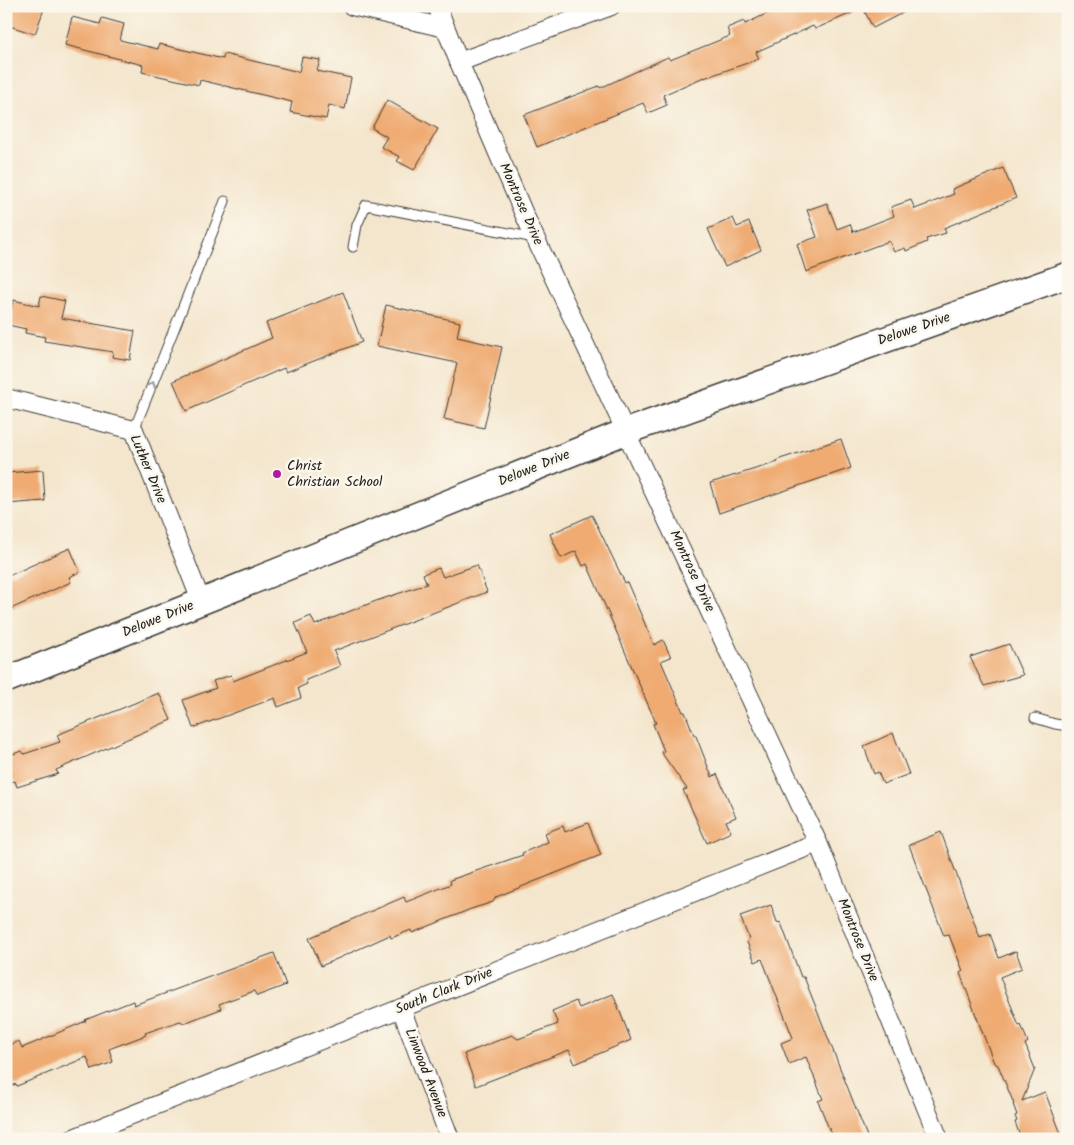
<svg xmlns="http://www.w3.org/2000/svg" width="1074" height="1145" viewBox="0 0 1074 1145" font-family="Kalam,sans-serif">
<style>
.building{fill:#efab72}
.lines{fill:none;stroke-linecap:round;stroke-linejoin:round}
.lane-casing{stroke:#3c3a37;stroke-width:11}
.street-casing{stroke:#3c3a37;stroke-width:20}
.secondary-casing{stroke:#3c3a37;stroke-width:28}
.lane{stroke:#fff;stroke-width:9}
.street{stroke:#fff;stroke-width:18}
.secondary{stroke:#fff;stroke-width:25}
.oneway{stroke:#999}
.poi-dot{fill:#b5179e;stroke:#fbf7ec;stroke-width:2}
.labels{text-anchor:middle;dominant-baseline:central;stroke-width:5;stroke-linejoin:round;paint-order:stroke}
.street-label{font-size:14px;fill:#1c1c1c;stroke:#fbf7ec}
.poi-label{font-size:14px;fill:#1c1c1c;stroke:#fbf7ec;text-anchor:start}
</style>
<rect width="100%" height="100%" fill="#fbf7ec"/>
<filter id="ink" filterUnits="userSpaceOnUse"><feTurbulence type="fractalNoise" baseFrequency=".02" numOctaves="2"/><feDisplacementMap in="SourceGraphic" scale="10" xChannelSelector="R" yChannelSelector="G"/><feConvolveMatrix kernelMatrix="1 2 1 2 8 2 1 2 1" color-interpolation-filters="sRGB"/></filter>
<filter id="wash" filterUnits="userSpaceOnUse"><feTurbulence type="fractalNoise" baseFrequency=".0096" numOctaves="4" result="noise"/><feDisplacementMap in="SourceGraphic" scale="20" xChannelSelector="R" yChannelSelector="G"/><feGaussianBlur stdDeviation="1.12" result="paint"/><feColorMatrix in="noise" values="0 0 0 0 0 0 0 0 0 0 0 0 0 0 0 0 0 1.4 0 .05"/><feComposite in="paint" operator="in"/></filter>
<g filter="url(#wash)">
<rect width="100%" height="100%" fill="#f4e6cd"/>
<g id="blocks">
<g class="building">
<path d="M6,6h39l-10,28 -29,-9z"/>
<path d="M783,6h133l-43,22 -10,-20 -48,21 -2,-3 -57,26 3,7 -55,19v-1l-41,18 4,10 -19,8 -5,-10 -106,44 -13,-32 75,-29 1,2 68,-31 2,3 60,-24 -3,-8 17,-7 1,3z"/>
<path d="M72,17l28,7 2,-6 22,6 -4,16 38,9 1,-5 64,15 1,-5 75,18 3,-15 18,3 -3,11 34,7 -6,31 -16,-4 -3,14 -36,-7 2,-10 -92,-22 -1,5 -57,-13 1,-7 -78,-20z"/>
<path d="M387,100l51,29 -24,41 -17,-9 3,-4 -19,-10 6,-10 -15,-9z"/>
<path d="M1003,168l13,30 -72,30 2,5 -20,6 1,3 -21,9 -1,-3 -11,4 -5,-11 -83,31 -9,-28 20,-7 -10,-27 20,-7 10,26 13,-5 3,8 41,-16 -3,-9 20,-7 4,9 39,-15 -2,-5z"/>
<path d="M733,218l4,9 12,-5 12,28 -36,17 -17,-38z"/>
<path d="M343,292l19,50 -76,30 -2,-4 -98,43 -13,-30 99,-43 -6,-15z"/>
<path d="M41,296l24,5 -4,17 74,13 -5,29 -18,-3 1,-5 -69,-11 1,-4 -20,-4 1,-4 -18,-4 5,-25 26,6z"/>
<path d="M386,305l74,17 -3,15 45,10 -18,81 -40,-9 13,-56 -80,-17z"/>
<path d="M841,439l10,29 -132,45 -9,-30 68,-21 -1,-2z"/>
<path d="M43,470l2,31 -39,3v-31z"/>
<path d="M592,515l33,68 2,-1 27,63 9,-5 8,17 -10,4 22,51h2l9,23 2,1 16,41 5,-3 19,43 -10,4 5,11 -24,11 -24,-53 4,-1 -26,-37 3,-1 -11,-27 3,-1 -69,-159 -4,2 -7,-15 -15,7 -11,-24z"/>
<path d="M70,548l10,24 -11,5 2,5 -65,29v-34z"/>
<path d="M477,565l10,27 -153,59 6,15 -34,14 1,4 -9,4 3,10 -23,9 -3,-9 -82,30 -10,-28 33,-12 -3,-7 18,-6 2,6 74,-29 -12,-29 16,-7 4,9 61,-24 51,-17 -4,-10 16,-6 4,9z"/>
<path d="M1009,644l14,31 -39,11 -14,-29z"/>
<path d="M159,693l12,27 -115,50 2,4 -41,13 -2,-6 -9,2v-27l16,-5 2,3 36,-12 -3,-7z"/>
<path d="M893,733l16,41 -26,10 -5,-12 -4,2 -10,-28z"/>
<path d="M588,823l13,32 -105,42 -3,5 -22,7 -59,24 -1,-3 -20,8 -1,-3 -69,31 -12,-28 95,-41 2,5 45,-18 -1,-4 73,-25 -1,-2 26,-11 -3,-9 18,-7 2,6z"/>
<path d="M941,832l39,106 10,-4 9,24 17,-7 6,17 -22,9 19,49 2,-1 7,17 -3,2 10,25 -13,32 23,-9 18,47h-42l-6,-17 2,-1 -2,-5 2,-1 -4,-11h1l-16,-39 -4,-2 -34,-90 3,-2 -14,-36 -5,1 -35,-91z"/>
<path d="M771,905l6,17 4,1 20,54h3l64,162h-35l-15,-38 5,-2 -17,-42 -17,7 -8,-21 12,-5 -31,-79 -7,3 -8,-20 2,-3 -9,-23z"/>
<path d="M274,953l12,32 -29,11 -3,-5 -35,13 2,5 -37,14 -4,-2 -35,12 1,2 -37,14 4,13 -21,8 -5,-13 -70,29 -1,-2 -10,4v-42l13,-5 3,7 64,-27 -1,-1 48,-19 1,4z"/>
<path d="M613,994l18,46 -56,24 -6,-14 -93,36 -12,-32 48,-19 6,4 40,-15 -6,-13 24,-10 3,7z"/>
</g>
</g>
</g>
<g filter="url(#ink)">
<use href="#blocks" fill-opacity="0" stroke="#3c3a37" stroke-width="1"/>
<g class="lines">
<g class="lane-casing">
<g id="lane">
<path d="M353,247l4,-22 9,-20 169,33"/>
<path d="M134,430l91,-229"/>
<path d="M1035,718l20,6 13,2"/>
</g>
</g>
<g class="street-casing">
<g id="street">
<path d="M352,6l93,22"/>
<path d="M437,6l22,56 65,152 294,629 121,296"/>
<path d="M459,62l152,-56"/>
<path d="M6,398l128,32 67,171"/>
<path d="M401,1008l49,131"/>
<path d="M71,1139l747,-296"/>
</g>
</g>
<g class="secondary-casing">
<path id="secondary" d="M6,680l621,-249 441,-156"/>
</g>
<use href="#lane" class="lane"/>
<use href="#street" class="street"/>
<use href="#secondary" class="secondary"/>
</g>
<defs><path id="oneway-chevron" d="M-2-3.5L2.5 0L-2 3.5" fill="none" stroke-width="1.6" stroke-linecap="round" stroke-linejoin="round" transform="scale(1.25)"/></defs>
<use class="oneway" href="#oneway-chevron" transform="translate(152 385) rotate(-68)"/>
</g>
<circle class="poi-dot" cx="277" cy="474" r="5"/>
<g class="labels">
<g class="street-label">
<text transform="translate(521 204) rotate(66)">Montrose Drive</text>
<text transform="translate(914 329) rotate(-19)">Delowe Drive</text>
<text transform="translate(534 468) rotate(-22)">Delowe Drive</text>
<text transform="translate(148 469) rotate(67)">Luther Drive</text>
<text transform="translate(692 571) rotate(65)">Montrose Drive</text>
<text transform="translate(158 619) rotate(-22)">Delowe Drive</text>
<text transform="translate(858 940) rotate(68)">Montrose Drive</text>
<text transform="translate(444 991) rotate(-22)">South Clark Drive</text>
<text transform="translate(426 1073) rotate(69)">Linwood Avenue</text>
</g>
<g class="poi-label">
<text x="287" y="466">Christ<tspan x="287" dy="16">Christian School</tspan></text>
</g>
</g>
<rect width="1074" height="1145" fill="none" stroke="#fbf7ec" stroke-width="25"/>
</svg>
